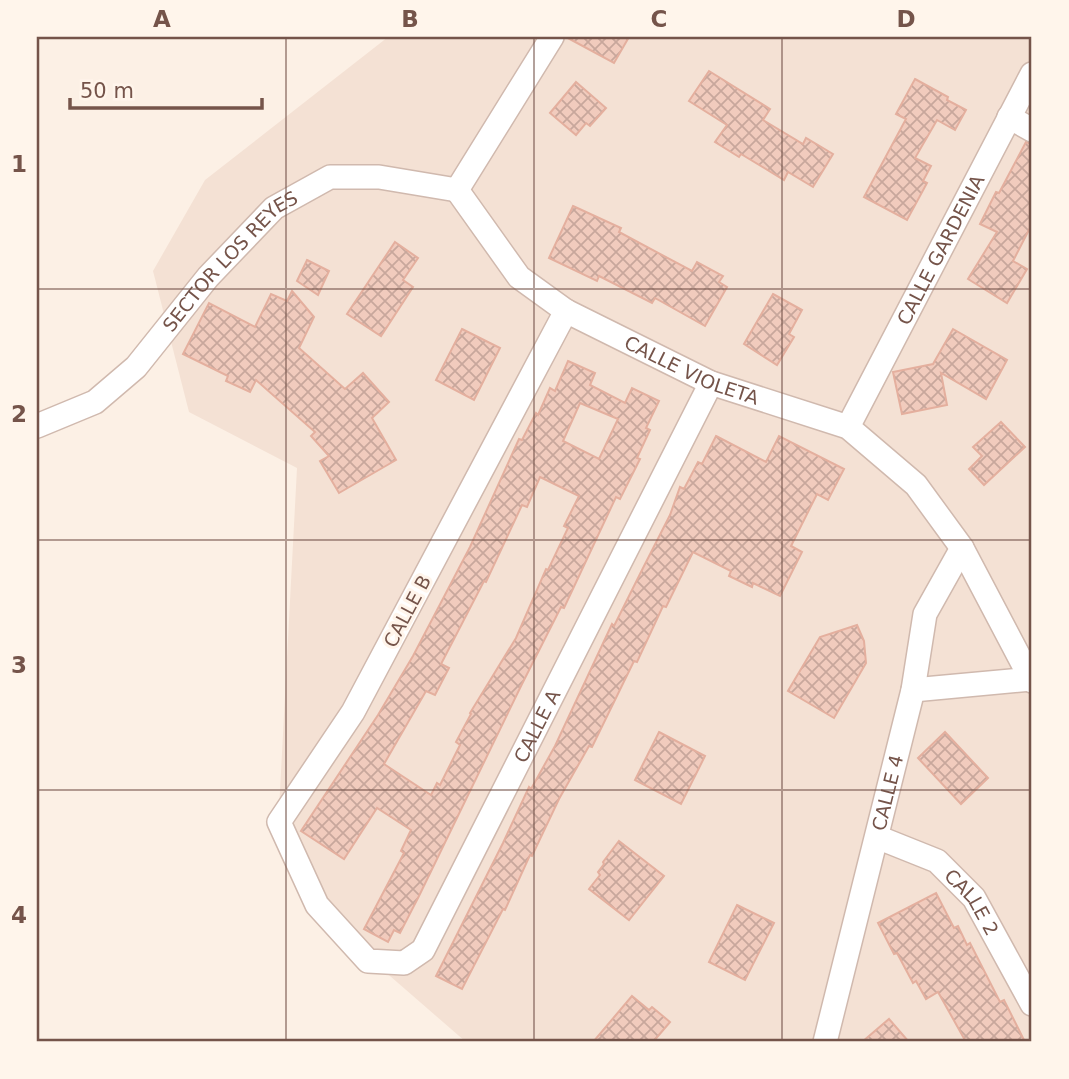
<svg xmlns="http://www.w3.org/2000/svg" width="1069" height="1079" viewBox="0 0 1069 1079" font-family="'DejaVu Sans',sans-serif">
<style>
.residential{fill:#f4e1d4}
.building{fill:url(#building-cross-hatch);stroke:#e4af9e;stroke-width:2;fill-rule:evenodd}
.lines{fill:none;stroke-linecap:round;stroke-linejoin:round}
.street-casing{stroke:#d0b9ae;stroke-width:26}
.street{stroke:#fff;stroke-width:23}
.grid{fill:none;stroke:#75544a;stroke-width:2;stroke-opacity:0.55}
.labels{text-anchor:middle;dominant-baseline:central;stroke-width:6;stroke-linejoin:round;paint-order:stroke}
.street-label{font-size:19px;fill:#75544a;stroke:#fff5eb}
.neatline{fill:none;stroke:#75544a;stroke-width:2.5}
.grid-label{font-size:23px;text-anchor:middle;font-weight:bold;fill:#75544a}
</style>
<defs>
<pattern id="building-cross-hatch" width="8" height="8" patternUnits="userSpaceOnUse" patternTransform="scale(1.75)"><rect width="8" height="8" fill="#f1cbbd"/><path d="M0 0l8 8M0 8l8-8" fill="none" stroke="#c8a79c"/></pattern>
</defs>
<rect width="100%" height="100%" fill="#fcf0e5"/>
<path class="residential" d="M388,37h644v1005h-566l-114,-99 -74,-114 19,-361 -108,-56 -36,-141 52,-91z"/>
<g class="building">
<path d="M566,37h63l-15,26z"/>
<path d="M709,71l61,38 -7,11 40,24 3,-6 27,16 -20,33 -25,-15 -4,8 -43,-26 -2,3 -24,-15 12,-17 -38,-24z"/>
<path d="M915,79l33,18 -1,3 19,10 -11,20 -18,-10 -22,38 16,8 -8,15 4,2 -20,37 -43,-23 42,-78 -10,-5z"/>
<path d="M576,82l30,26 -16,18 -4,-3 -10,12 -26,-22z"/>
<path d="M1026,142l6,2v80l-19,37 14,8 -20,34 -39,-24 29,-47 -17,-8 16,-32 3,1z"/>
<path d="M573,206l48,22 -2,4 73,39 5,-9 26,14 -4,6 8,5 -22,39 -50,-28 -3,5 -53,-27 -2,5 -48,-23z"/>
<path d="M395,242l23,16 -15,22 10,7 -32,49 -34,-22z"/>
<path d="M307,260l22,11 -11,24 -21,-14z"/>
<path d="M292,291l22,26 -15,31 46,41 18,-16 26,29 -17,16 24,42 -57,33 -19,-32 9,-5 -18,-20 4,-4 -59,-52 -6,12 -24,-11 2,-5 -45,-22 26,-51 46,24 16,-33 16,7z"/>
<path d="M773,294l29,16 -13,24 5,3 -17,28 -33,-21z"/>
<path d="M462,329l38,19 -26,52 -38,-20z"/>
<path d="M953,329l54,31 -21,39 -45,-26 6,32 -45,9 -9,-42 40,-8z"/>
<path d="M568,361l27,12 -5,12 35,18 7,-15 27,13 -13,27 4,2 -13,28 3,1 -20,40 -4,-2 -52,111 -3,-1 -39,77 -103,212 -19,37 -6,-3 -6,12 -24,-13 40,-76 -3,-2 10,-21 -34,-22 -33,51 -43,-28 77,-116 35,-59 57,-109 49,-108 3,1 14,-27 2,2 12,-27 5,3zM580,403l38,16 -19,40 -36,-18zM540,477l39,19 -15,30 4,2 -20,42 -2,-1 -30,69 -46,75 1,1 -15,28 4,3 -20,40 -3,-2 -6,12 -47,-31 42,-73 9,4 14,-27 -8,-4 43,-83 2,1 36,-77 5,2z"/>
<path d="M1001,422l24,25 -41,38 -15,-16 13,-13 -9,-9z"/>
<path d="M716,436l50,26 13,-26 65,33 -16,31 -11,-6 -26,52 11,6 -22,44 -27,-13 -1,4 -23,-11 2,-5 -38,-19 -27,55 -3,-1 -26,56 -3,-1 -42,86 -3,-1 -30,53 -27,57 -2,-1 -25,55 -2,-1 -41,80 -26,-13 67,-133 26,-56 2,2 24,-43 57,-122 2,2 28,-56 28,-55 10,-28 4,2 14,-27 4,2z"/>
<path d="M857,625l7,16 2,22 -32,55 -46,-27 32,-54z"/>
<path d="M659,732l46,24 -24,48 -46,-24z"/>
<path d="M945,732l43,46 -27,26 -43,-46z"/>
<path d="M619,841l45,35 -35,44 -40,-31 11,-14 -2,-3 6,-8 -1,-2z"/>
<path d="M936,893l18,35 4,-2 9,19 3,-2 30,59 4,-2 21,42h-59l-28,-50 -12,7 -10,-18 -3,2 -16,-30 -3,1 -16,-31z"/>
<path d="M737,905l37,18 -29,57 -36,-18z"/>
<path d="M632,996l17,14 3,-3 18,15 -17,20h-60z"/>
<path d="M889,1019l20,23h-47z"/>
</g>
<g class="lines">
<g class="street-casing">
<g id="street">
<path d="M1009,117l23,13"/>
<path id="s1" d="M457,190l62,87 47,34 145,72 137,44 68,58 46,63 70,133"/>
<path d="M457,190l95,-153"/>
<path id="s2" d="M566,311l-213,401 -74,110 38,83 51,56 36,2 19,-13 288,-567"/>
<path id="s3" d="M37,426l58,-24 41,-35 72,-90 66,-69 56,-31h49l78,13"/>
<path id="s4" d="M848,427l184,-353"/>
<path d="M913,690l118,-11"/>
<path id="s5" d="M877,837l60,24 37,37 58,106"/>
<path id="s6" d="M825,1042l88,-352 12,-76 37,-66"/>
</g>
</g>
<use href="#street" class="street"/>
</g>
<path class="grid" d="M286,37v1005M534,37v1005M782,37v1005M37,289h995M37,540h995M37,790h995"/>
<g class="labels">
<g class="street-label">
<text stroke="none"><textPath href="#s4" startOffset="200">CALLE GARDENIA</textPath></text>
<text stroke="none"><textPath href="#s3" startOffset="259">SECTOR LOS REYES</textPath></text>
<text stroke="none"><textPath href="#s1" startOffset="304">CALLE VIOLETA</textPath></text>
<text transform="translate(407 611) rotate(-62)">CALLE B</text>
<text stroke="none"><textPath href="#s2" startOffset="1064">CALLE A</textPath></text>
<text stroke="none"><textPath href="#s6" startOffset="257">CALLE 4</textPath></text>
<text stroke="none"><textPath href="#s5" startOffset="119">CALLE 2</textPath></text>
</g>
</g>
<rect width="1069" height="1079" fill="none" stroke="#fff5eb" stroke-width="77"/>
<path d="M70 98v10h192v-10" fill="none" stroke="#75544a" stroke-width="3.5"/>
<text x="80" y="98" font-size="21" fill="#75544a" stroke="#fff5eb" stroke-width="5" paint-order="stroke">50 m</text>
<rect x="38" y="38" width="992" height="1002" class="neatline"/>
<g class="grid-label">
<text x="162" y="27">A</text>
<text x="410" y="27">B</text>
<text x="659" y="27">C</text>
<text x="906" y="27">D</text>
<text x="19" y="172">1</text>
<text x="19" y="422">2</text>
<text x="19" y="673">3</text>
<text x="19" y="923">4</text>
</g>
</svg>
